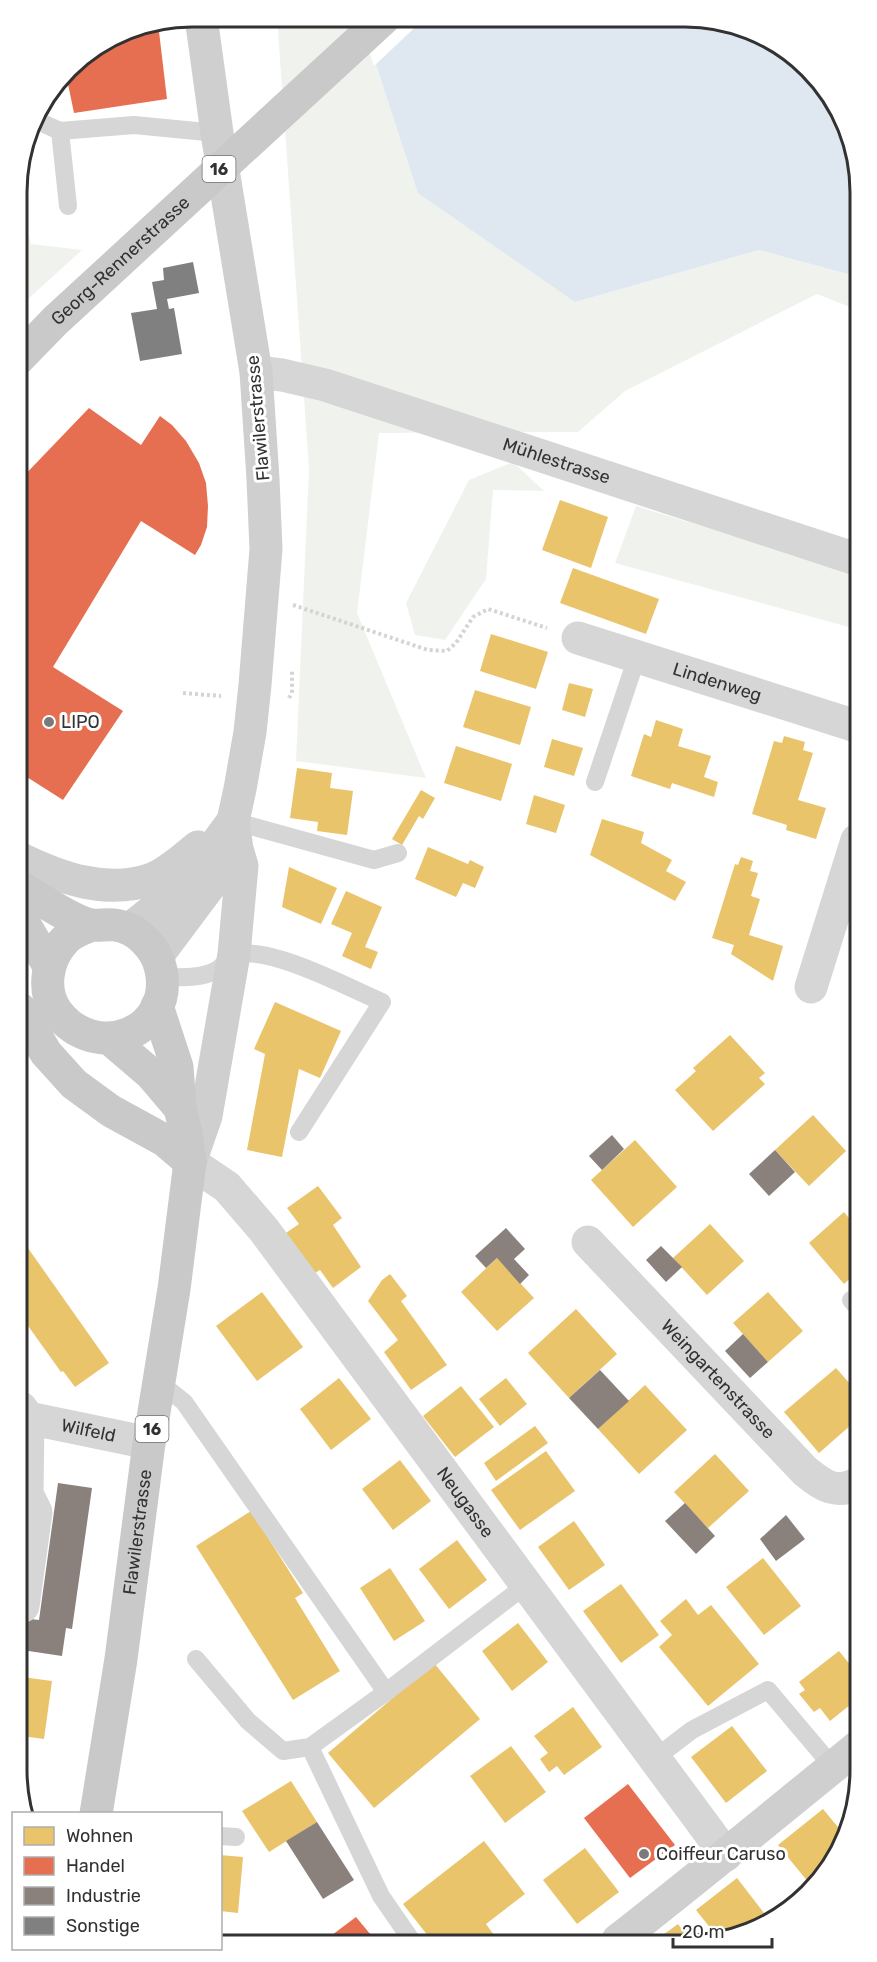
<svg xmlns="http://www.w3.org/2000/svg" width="877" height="1962" viewBox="0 0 877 1962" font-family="Rubik,sans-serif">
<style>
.green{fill:#f0f3ed}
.water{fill:#dfe7f0}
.pier{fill:#fff}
.homes{fill:#e9c46a}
.shops{fill:#e76f51}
.industry{fill:#8a817c}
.building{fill:#808080}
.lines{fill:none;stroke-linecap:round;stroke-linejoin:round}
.path{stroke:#d4d4d4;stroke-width:4;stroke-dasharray:3 3;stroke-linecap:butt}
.lane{stroke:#d6d6d6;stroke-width:18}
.street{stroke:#d6d6d6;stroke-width:33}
.secondary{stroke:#cfcfcf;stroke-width:33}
.primary{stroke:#c9c9c9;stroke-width:33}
.poi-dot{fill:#7a7a7a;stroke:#fff;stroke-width:2}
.labels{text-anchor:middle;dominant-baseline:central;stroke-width:6;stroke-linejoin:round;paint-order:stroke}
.shield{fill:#fff;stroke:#707070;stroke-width:1.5}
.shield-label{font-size:16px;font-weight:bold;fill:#323232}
.street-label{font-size:18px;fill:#323232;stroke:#fff}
.poi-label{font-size:18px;fill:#323232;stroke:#fff;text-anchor:start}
.rim{fill:none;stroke:#323232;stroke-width:3}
</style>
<rect width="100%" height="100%" fill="#fff"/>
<g class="green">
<path d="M277,17l84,1 214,284 184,-52 96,26v33l-38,-15 -192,97 -47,41 -199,1 -22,180 69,165 -130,-17 13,-292z"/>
<path d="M17,194l14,50 51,6 -65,59z"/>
<path d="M513,462l31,29 -51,-1 -7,89 -41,61 -30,-5 -9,-32 63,-123z"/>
<path d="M636,506l220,67v56l-241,-66z"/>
</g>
<path class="water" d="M361,18l358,2 82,40 53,86 1,130 -96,-26 -184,52 -157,-109z"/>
<path class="pier" d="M358,18h67l-51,48z"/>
<g class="homes">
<path d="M560,500l48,17 -17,51 -49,-18z"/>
<path d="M573,568l86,31 -13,35 -86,-31z"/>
<path d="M491,634l57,18 -12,37 -56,-18z"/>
<path d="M569,683l24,6 -8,28 -23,-7z"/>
<path d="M475,690l56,17 -11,38 -57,-18z"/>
<path d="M656,720l27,9 -5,17 33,10 -7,21 14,5 -4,15 -42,-14 -2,6 -39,-13 13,-42 7,3z"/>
<path d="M784,736l21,6 -2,8 10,3 -15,47 28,8 -10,31 -30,-9 1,-5 -35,-11 22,-73 8,2z"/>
<path d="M552,739l31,9 -9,28 -30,-9z"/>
<path d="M456,746l56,18 -11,37 -57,-18z"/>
<path d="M297,768l35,5 -2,15 23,3 -6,44 -30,-4 1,-9 -28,-4z"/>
<path d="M421,790l14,8 -12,21 -4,-3 -17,29 -10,-6z"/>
<path d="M534,795l31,10 -9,28 -30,-9z"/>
<path d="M602,819l42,13 -3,11 31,17 -6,11 20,11 -11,19 -85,-46z"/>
<path d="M428,847l40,17 2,-4 14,7 -9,21 -12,-5 -7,14 -41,-18z"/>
<path d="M741,857l12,4 -3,10 8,2 -7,23 9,3 -11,36 34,11 -10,35 -42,-27 3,-9 -22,-7 23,-74 3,1z"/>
<path d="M289,867l48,21 -16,36 -39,-17z"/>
<path d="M346,891l36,16 -17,40 13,5 -7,17 -29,-13 10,-23 -21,-9z"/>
<path d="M275,1002l66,29 -21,47 -21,-9 -17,88 -35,-7 18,-96 -11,-5z"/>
<path d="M730,1035l35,38 -6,5 6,6 -52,47 -38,-41 21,-19 -3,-3z"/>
<path d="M813,1115l33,36 -37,35 -34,-36z"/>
<path d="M635,1140l42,47 -44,40 -42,-47z"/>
<path d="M318,1186l24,32 -9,7 28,42 -28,21 -13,-18 -5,3 -29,-40 13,-9 -12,-16z"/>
<path d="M844,1212l9,11 5,-5v53l-14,13 -35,-41z"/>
<path d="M710,1224l34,37 -37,34 -34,-37z"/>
<path d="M23,1241l86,122 -34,24 -12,-16 -2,1 -40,-56v-73z"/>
<path d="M497,1258l37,40 -37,33 -36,-39z"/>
<path d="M390,1274l17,22 -6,5 46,64 -36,25 -27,-38 14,-12 -30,-39 14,-21z"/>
<path d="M262,1292l41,55 -46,34 -41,-55z"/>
<path d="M768,1292l35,39 -35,31 -35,-39z"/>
<path d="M576,1309l41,45 -48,44 -41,-45z"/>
<path d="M836,1368l23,26v24l-40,35 -35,-41z"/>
<path d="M339,1378l32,41 -40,31 -31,-41z"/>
<path d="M506,1378l21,26 -27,22 -21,-27z"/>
<path d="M645,1385l42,45 -48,44 -41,-45z"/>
<path d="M461,1386l33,41 -39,30 -32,-41z"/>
<path d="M535,1426l13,17 -52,38 -12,-18z"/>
<path d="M546,1451l29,40 -55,39 -29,-40z"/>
<path d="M715,1454l34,37 -41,37 -34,-36z"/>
<path d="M400,1460l31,41 -38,29 -31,-41z"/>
<path d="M251,1511l52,82 -8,5 45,73 -47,29 -97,-154z"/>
<path d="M574,1521l31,44 -36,25 -31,-43z"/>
<path d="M457,1540l30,40 -38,29 -30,-40z"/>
<path d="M763,1558l38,48 -37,29 -38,-48z"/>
<path d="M390,1568l35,53 -31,20 -34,-53z"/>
<path d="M621,1584l38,51 -38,28 -38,-52z"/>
<path d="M686,1599l12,16 13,-10 48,59 -51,42 -49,-59 13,-12 -12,-14z"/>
<path d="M518,1623l30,39 -36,29 -30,-40z"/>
<path d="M839,1651l21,26v20l-30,24 -10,-13 -6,4 -15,-18 6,-4 -6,-8z"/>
<path d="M434,1663l46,56 -106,89 -46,-55z"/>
<path d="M22,1677l30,4 -8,58 -22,-3z"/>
<path d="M573,1707l29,40 -38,28 -7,-9 -8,6 -9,-13 8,-6 -14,-17z"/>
<path d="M732,1726l35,45 -41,32 -35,-46z"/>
<path d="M511,1746l35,46 -41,31 -35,-47z"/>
<path d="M291,1781l26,41 -48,30 -27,-41z"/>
<path d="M823,1809l24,29 -30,48 -4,2 -35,-43z"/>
<path d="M484,1841l41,53 -39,30 8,11 -7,6h-55l-29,-37z"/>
<path d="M585,1848l34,44 -42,32 -34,-44z"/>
<path d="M220,1855l23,2 -5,56 -18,-2z"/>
<path d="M737,1878l30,39 -36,22h-12l-23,-29z"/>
<path d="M678,1924l12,16h-34z"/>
</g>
<g class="shops">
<path d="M158,23l9,76 -93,14 -6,-29 -11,1 19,-25 49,-30z"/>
<path d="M89,408l52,37 19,-29 12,9 14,16 13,22 7,20 2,23 -1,21 -6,18 -6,10 -54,-34 -88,146 70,44 -60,89 -44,-28 -1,-290z"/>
<path d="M628,1784l47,61 -45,33 -46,-60z"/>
<path d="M356,1917l20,24h-52z"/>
</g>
<g class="industry">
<path d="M612,1135l12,14 -22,21 -13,-14z"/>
<path d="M775,1150l20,22 -26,24 -20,-22z"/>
<path d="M506,1228l19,21 -11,10 15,16 -9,9 -23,-26 -11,10 -11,-12z"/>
<path d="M661,1246l21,21 -16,15 -20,-22z"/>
<path d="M743,1334l25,28 -18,16 -25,-27z"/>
<path d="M600,1370l29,31 -31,28 -29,-31z"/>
<path d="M58,1483l34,5 -20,141 -6,-1 -4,28 -40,-6v-32l17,2z"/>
<path d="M685,1503l30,33 -19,18 -31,-33z"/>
<path d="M786,1515l19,24 -29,22 -16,-22z"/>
<path d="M317,1822l37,58 -31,19 -37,-58z"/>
</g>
<path class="building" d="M193,262l6,31 -32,6 2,10 5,-1 8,46 -42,7 -9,-48 26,-4 -5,-27 12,-2 -1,-12z"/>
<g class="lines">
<g class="path">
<path d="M293,605l135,45 19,1 9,-8 17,-26 15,-8 59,19"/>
<path d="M183,693l38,3"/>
<path d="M289,698l3,-5v-22"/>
</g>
<g class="lane">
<path d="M33,119l27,12 74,-6 83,8"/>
<path d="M60,131l8,75"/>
<path d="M595,782l42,-125"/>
<path d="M233,821l141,39 24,-7"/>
<path d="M163,977c18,0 37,2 54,-7 8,-5 12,-15 22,-16 35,-6 108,33 143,48l-83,130"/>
<path d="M851,1300l7,8"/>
<path d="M160,1383l24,19 202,290"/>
<path d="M196,1659l52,62 35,30 27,-4 76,-55 140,-107"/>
<path d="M310,1747l71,149 31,45"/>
<path d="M654,1759l38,-29 76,-40 65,77"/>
<path d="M220,1836l16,1"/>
</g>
<g class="street">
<path id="s1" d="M256,372l26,3 43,10 531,174"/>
<path id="s2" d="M578,638l278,88"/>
<path d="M811,987l46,-147"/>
<path id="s3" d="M190,1162l37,25 37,43 462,625"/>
<path id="s4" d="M588,1242l217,229c18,15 31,24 54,12"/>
<path id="s5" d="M21,1408l7,10 121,25"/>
<path d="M23,1606l13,-94 -9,-18 1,-76"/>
</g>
<g class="secondary">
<path d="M19,858c41,20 88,37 133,21 16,-6 32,-21 46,-32"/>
<path d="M130,929l40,-32 24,-23 39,-53 7,-32 10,-57 5,-47 11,-136 -3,-70 -7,-107 -39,-239 -16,-116"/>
<path d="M157,956l68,-91"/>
<path d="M190,1162l16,-46 28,-162 8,-88 -5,-17 -4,-28"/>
<path d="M618,1940c82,-64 162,-130 242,-195"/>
</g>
<g class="primary">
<path id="s6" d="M18,359l37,-38 329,-303"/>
<path d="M19,886c18,11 54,36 73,39 7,1 15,-1 23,0 22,3 42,23 46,45 13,63 -66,93 -104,42 -16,-21 -10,-54 8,-72 7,-8 17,-11 27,-15"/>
<path d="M19,915l30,51"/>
<path d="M20,1009l26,44 28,31 37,27 53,29 26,22"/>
<path d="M110,1039l41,35 29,34"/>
<path id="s7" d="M96,1814l25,-155 28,-216 25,-154 16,-127 -4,-29 -6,-25 -3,-41 -20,-61"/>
</g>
</g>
<g class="poi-dot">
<circle cx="49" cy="722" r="6"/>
<circle cx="644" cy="1854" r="6"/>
</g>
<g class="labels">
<g class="shield">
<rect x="202.5" y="156" width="33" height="26" rx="4.5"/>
<rect x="135.5" y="1416" width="33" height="26" rx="4.5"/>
</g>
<g class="shield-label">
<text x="219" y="169">16</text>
<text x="152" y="1429">16</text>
</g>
<g class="street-label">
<text stroke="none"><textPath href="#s6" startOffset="142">Georg-Rennerstrasse</textPath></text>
<text transform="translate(258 418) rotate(-95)">Flawilerstrasse</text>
<text stroke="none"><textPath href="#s1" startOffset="314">Mühlestrasse</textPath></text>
<text stroke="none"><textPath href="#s2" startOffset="146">Lindenweg</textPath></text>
<text stroke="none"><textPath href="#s4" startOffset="189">Weingartenstrasse</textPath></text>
<text stroke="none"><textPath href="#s5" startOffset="74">Wilfeld</textPath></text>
<text stroke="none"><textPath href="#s3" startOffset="440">Neugasse</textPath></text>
<text stroke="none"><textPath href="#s7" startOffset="285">Flawilerstrasse</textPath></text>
</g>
<g class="poi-label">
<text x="61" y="722">LIPO</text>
<text x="656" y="1854">Coiffeur Caruso</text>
</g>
</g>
<path d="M0 0H877V1962H0ZM192 27H685A165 165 0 0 1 850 192V1770A165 165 0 0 1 685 1935H192A165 165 0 0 1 27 1770V192A165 165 0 0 1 192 27Z" fill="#fff" fill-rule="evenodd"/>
<path class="rim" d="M192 27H685A165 165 0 0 1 850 192V1770A165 165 0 0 1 685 1935H192A165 165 0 0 1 27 1770V192A165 165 0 0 1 192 27Z"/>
<rect x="12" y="1812" width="210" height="138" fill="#ffffff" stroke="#adadad" stroke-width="1.5"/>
<rect x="24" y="1827" width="30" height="18" fill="#e9c46a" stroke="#adadad" stroke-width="1.5"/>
<text x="66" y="1842" font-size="18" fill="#323232">Wohnen</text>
<rect x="24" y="1857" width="30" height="18" fill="#e76f51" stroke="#adadad" stroke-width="1.5"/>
<text x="66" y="1872" font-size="18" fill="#323232">Handel</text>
<rect x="24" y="1887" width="30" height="18" fill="#8a817c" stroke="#adadad" stroke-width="1.5"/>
<text x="66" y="1902" font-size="18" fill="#323232">Industrie</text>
<rect x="24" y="1917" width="30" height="18" fill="#808080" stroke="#adadad" stroke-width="1.5"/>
<text x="66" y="1932" font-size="18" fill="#323232">Sonstige</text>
<path d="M673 1938v9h99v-9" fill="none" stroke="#323232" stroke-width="3"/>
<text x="682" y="1938" font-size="18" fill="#323232" stroke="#ffffff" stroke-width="4.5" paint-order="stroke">20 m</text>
</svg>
